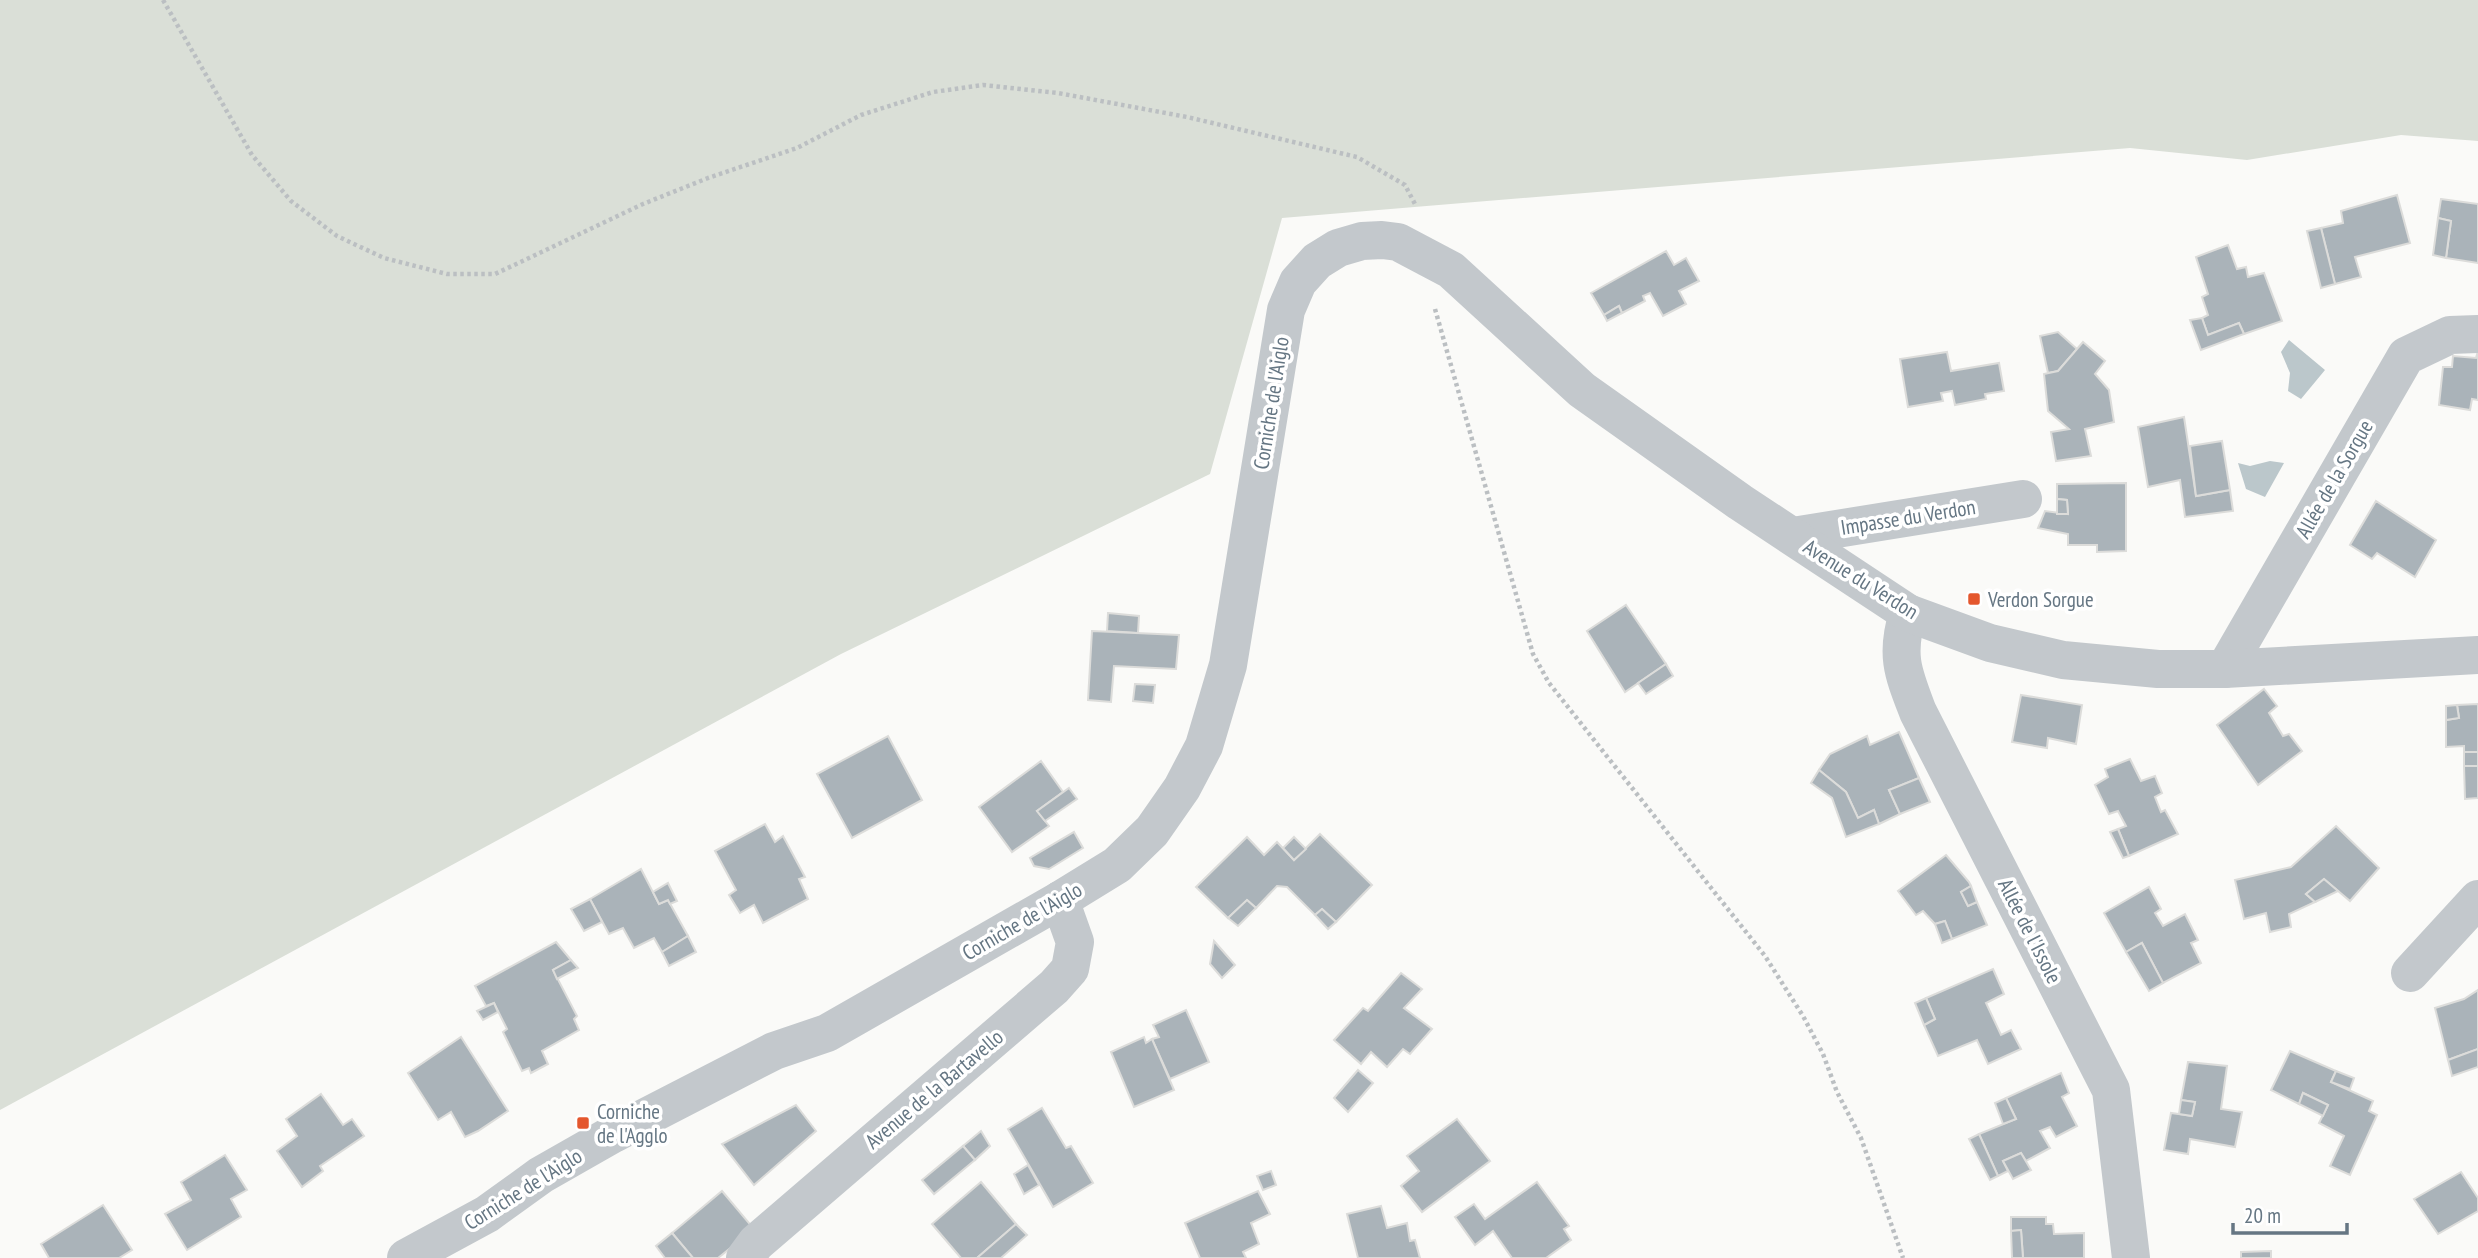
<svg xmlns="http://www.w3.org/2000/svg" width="2478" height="1258" viewBox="0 0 2478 1258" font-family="'PT Sans Narrow',sans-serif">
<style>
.green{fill:#dadfd7}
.water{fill:#bbc7cb}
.building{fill:#aab3b9;stroke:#dcdcda;stroke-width:2}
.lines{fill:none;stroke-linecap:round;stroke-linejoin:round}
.path{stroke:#bbbfc2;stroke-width:4.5;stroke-dasharray:3.5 3.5;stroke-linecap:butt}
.minor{stroke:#c3c8cc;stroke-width:38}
.poi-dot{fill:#e4572e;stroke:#fff;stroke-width:2.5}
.labels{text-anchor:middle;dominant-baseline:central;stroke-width:7;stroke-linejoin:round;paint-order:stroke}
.street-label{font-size:21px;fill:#657683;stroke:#fff}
.poi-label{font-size:21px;fill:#657683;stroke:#fff;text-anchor:start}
</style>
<rect width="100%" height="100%" fill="#fafaf8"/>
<path class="green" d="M0,0h2478v141l-77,-6 -154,25 -117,-12 -848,70 -72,256 -369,180 -841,456z"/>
<g class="water">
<path d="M2289,340l36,30 -24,29 -13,-8 2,-18 -9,-21z"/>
<path d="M2270,461l14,2 -19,34 -19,-8 -8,-26 12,3z"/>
</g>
<g class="building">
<path d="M2397,195l13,48 -55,14 6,20 -26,7 -14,-56 22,-5 -2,-12z"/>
<path d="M2441,199l37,5v59l-32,-5 5,-37 -13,-3z"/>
<path d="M2438,218l13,3 -5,37 -13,-3z"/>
<path d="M2321,228l14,56 -14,4 -14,-57z"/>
<path d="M2228,245l9,24 9,-2 2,10 16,-4 18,48 -38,13 -5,-11 -31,12 -6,-17 6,-3 -6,-18 6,-3 -12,-37z"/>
<path d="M1666,251l8,14 12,-7 13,23 -20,10 7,13 -23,12 -13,-23 -7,3 2,5 -23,12 -3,-7 -15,9 -13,-22z"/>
<path d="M1619,306l3,7 -15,8 -3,-6z"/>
<path d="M2202,318l6,17 31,-12 5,11 -43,16 -11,-30z"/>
<path d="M2058,332l19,17 -19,22 -10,2 -8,-37z"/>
<path d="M2083,342l22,19 -10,13 14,16 5,32 -29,7 6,27 -35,5 -5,-29 18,-3 -21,-18 -4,-37 14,-3z"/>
<path d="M2478,351v49l-6,-1 -2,11 -31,-5 4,-38h9l1,-11 23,2z"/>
<path d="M1947,352l4,19 48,-8 5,28 -19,3 1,5 -31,6 -3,-14 -11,2 2,8 -35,6 -8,-48z"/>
<path d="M2184,417l12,79 34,-6 3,21 -48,6 -5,-37 -32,7 -10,-60z"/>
<path d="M2222,441l8,49 -34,6 -6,-50z"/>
<path d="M2126,483v68l-29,1v-7h-29v-11l-30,-6 7,-17 23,3 -1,-14 -10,-1v-15z"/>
<path d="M2057,499l10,1 1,14h-11z"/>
<path d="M2376,501l60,39 -21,37 -38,-24 -5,6 -22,-14z"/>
<path d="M1626,605l40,59 -41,28 -38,-61z"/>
<path d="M1108,613l31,3 -1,17 -31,-2z"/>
<path d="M1092,631l87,4 -3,34 -62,-3 -3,36 -23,-2z"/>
<path d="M1666,664l7,12 -27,18 -8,-11z"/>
<path d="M1135,684l20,1 -2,18 -20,-2z"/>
<path d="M2264,689l13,17 -8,7 14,23 6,-2 13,17 -44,34 -41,-60z"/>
<path d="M2021,695l61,10 -6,39 -28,-6 -1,10 -35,-6z"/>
<path d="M2478,704v48h-14v-6l-18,1v-27l13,-2 -2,-13z"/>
<path d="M2457,705l2,13 -13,2v-14z"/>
<path d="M1899,732l20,46 -30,12 11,24 -21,10 -5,-14 -16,8 -12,-26 -27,-22 11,-16 37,-18 3,9z"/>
<path d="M888,736l34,64 -70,38 -35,-64z"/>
<rect x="2464" y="752" width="14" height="14"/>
<path d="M2130,759l11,22 14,-5 7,17 -7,4 6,15 4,-2 13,24 -49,22 -11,-27 8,-3 -8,-15 -9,3 -14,-29 13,-8 -3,-8z"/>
<path d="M1041,761l22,31 -26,19 12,15 -37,26 -33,-45z"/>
<path d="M2464,766h14v32l-13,1z"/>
<path d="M1819,770l27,22 12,26 16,-8 5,14 -33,13 -14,-39 -21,-15z"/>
<path d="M1919,778l11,24 -30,12 -11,-24z"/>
<path d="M1069,788l8,11 -32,22 -8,-10z"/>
<path d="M765,824l10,18 8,-6 22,41 -6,2 9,20 -45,24 -9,-18 -14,8 -11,-18 7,-5 -21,-39z"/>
<path d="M2336,826l43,42 -29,33 -26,-22 -18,15 9,8 -26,12 2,13 -21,5 -4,-19 -22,6 -9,-39 56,-13z"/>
<path d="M2118,829l11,27 -6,2 -13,-26z"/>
<path d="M1074,832l9,16 -34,21 -15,-3 -4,-8z"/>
<path d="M1320,834l52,51 -36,37 -14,-13 -7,6 -28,-28 -10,-1 -21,22 -9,-8 -19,18 -32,-31 51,-50 17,18 13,-13 17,18z"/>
<path d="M1294,837l12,12 -12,11 -11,-12z"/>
<path d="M1946,855l23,27 2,4 -10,6 7,14 9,-4 10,23 -35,14 -7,-18 -10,3 -12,-13 -7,4 -18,-24z"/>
<path d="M641,869l18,35 9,-4 20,36 -26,16 -8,-14 -20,10 -11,-20 -14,6 -19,-35z"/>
<path d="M2324,879l14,12 -23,11 -9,-8z"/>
<path d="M668,883l9,18 -7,3 -2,-4 -9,4 -6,-12z"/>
<path d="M1971,886l6,16 -9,4 -7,-14z"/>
<path d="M2149,887l12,22 -6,4 8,13 22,-12 13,26 -7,3 10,20 -38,20 -21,-40 -16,9 -22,-39z"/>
<path d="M590,899l12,23 -18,9 -13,-22z"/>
<path d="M1247,900l9,8 -18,18 -10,-8z"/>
<path d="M1322,909l14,13 -8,7 -13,-14z"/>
<path d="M1945,921l7,18 -10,4 -7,-19z"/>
<path d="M688,936l8,16 -27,14 -7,-14z"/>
<path d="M1214,941l21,24 -13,13 -12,-14z"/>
<path d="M556,942l15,18 -18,10 24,46 -3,3 5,11 -37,21 6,13 -17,9 -2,-5 -7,3 -19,-39 4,-3 -13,-26 -8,3 -11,-20z"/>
<path d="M2142,943l21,40 -14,8 -23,-39z"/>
<path d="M571,960l7,8 -21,11 -4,-9z"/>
<path d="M1993,969l11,25 -18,9 15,32 10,-5 10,19 -33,15 -11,-24 -39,16 -14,-31 11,-6 -9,-21z"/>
<path d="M1401,973l21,16 -18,19 28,21 -22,25 -7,-5 -16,18 -16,-15 -10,12 -27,-24 29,-32 5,3z"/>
<path d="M2478,990v59l-30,11 -13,-52 29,-9z"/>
<path d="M1926,998l9,21 -11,6 -9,-22z"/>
<path d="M494,1003l4,9 -15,8 -6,-9z"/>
<path d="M1186,1010l23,52 -39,17 -18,-40 7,-2 -6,-12z"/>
<path d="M461,1037l47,74 -30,20 -13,6 -14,-25 -13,8 -30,-47z"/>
<path d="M1144,1037l2,6 6,-4 22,51 -40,17 -23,-55z"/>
<path d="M2478,1049v18l-26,9 -4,-16z"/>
<path d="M2290,1051l46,20 -5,11 42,19 -4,10 8,4 -27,60 -20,-9 14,-30 -25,-13 9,-18 -25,-12 -4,11 -28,-14z"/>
<path d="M2188,1062l39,4 -6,43 21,3 -7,35 -45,-8 -2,15 -24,-4 7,-37 21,3 3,-14 -14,-2z"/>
<path d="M1358,1070l15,13 -25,29 -14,-14z"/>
<path d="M2336,1071l18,7 -4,11 -19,-7z"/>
<path d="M2061,1073l8,20 -7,4 15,29 -21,11 -6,-10 -10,4 10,17 -24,13 -5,-8 -18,8 5,10 -10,5 -19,-42 37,-15 -10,-21z"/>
<path d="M2303,1093l25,12 -5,11 -24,-12z"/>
<path d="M321,1094l22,31 9,-6 12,17 -44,30 3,5 -21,16 -25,-36 20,-15 -11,-17z"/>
<path d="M2006,1098l10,21 -13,5 -8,-21z"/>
<path d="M2181,1100l14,2 -3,14 -13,-2z"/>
<path d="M796,1105l20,26 -62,54 -32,-41z"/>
<path d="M1042,1108l24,40 5,-2 22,37 -40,24 -45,-78z"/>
<path d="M1457,1119l33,42 -68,51 -21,-26 18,-15 -12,-15z"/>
<path d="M981,1131l9,15 -15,14 -12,-14z"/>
<path d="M1979,1134l19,42 -8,4 -21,-41z"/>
<path d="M963,1146l12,14 -41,34 -12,-14z"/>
<path d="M2021,1153l10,17 -18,9 -10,-18z"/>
<path d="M225,1155l22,35 -16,9 10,18 -54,33 -22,-36 26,-14 -10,-18z"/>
<path d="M1028,1165l11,20 -15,9 -10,-20z"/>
<path d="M1271,1171l5,14 -13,5 -6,-14z"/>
<path d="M2461,1172l17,26v13l-40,23 -24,-35z"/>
<path d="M981,1182l35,42 -39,34h-16l-29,-34z"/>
<path d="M1537,1182l32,44 -5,3 7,11 -25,18h-34l-19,-27 -18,14 -20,-28 19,-13 11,15z"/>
<path d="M722,1191l32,38 -36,29h-25l-21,-25z"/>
<path d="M1258,1191l12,23 -19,9 8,21 -16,8 3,6h-46l-15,-35z"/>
<path d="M103,1205l29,45 -13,8h-70l-8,-14z"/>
<path d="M1381,1206l6,22 20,-5 3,18 5,-1 5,18h-62l-11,-44z"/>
<path d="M2011,1217h35v7h7l1,10 30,-1v25h-61l-2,-28 -10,1z"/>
<path d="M1016,1224l11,11 -26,23h-24z"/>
<path d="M2021,1230l2,28h-11l-1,-27z"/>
<path d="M672,1233l21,25h-28l-9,-12z"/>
<path d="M2271,1251v7h-30v-6z"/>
</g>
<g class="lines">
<g class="path">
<path d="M163,0l89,155 39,46 46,35 47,22 63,16h48l148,-70 65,-26 89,-30 64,-33 72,-23 50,-7 75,8 129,24 170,40 48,28 11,21"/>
<path d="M1435,309l98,345 16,29 216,273 38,60 20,38 14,38 24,46 42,120"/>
</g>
<g class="minor">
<path d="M1793,536l230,-37"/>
<path d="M1908,613c-13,42 -5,60 10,99l193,378 20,168"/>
<path d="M2225,669l181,-313 44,-21 28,-1"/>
<path d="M2410,973l68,-74"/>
<path d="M406,1258l81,-44 54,-39 72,-41 161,-83 53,-18 233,-133 57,-35 35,-34 30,-43 22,-42 24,-81 58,-355 12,-28 19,-21 21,-13 24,-7 20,-1 16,2 53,28 131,120 158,112 168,111 82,30 73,17 95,9h67l253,-14"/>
<path d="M745,1258l11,-15 298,-256 16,-18 5,-27 -15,-42"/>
</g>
</g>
<g class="poi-dot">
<rect x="1967" y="592" width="14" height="14" rx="3.5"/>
<rect x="576" y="1116" width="14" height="14" rx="3.5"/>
</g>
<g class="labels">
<g class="street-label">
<text transform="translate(1271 403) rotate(-81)">Corniche de l'Aiglo</text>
<text transform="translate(2334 479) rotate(-60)">Allée de la Sorgue</text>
<text transform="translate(1908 517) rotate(-9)">Impasse du Verdon</text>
<text transform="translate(1861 579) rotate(32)">Avenue du Verdon</text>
<text transform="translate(1022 921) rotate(-30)">Corniche de l'Aiglo</text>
<text transform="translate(2030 931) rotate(63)">Allée de l'Issole</text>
<text transform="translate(934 1089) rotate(-40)">Avenue de la Bartavello</text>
<text transform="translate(523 1189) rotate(-32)">Corniche de l'Aiglo</text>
</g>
<g class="poi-label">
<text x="1988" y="599">Verdon Sorgue</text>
<text x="597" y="1111">Corniche<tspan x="597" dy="24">de l'Agglo</tspan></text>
</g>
</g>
<path d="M2233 1223v10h114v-10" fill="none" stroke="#657683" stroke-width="3.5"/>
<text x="2244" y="1223" font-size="21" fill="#657683" stroke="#ffffff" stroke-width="5" paint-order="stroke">20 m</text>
</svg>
